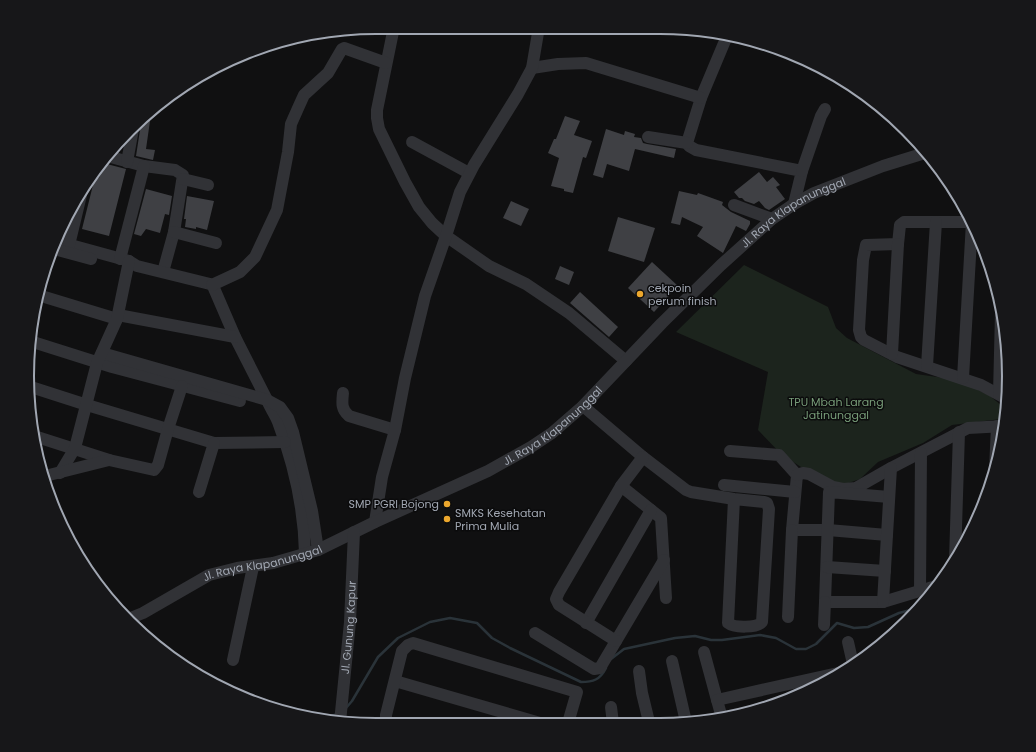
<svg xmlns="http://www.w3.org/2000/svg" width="1036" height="752" viewBox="0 0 1036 752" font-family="Poppins,sans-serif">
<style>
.green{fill:#1c241d}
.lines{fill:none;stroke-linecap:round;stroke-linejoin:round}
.stream{stroke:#2a3339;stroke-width:2.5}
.building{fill:#3f4044}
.minor{stroke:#313236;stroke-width:12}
.poi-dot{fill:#eca72d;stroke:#0b0b0c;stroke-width:1.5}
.labels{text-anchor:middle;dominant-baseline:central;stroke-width:3;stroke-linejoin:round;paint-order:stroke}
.street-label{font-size:11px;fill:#a1a7b2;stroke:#0b0b0c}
.poi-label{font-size:11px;fill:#a1a7b2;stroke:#0b0b0c;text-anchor:start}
.park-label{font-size:11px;fill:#789d79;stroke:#0b0b0c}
.rim{fill:none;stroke:#a1a7b2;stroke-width:2}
</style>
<rect width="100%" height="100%" fill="#101011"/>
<path class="green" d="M744,265l84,42 8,21 11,10 69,36 42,6 32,16 12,10 -1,13 -49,6 -29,18 -45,19 -18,17 -17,6 -26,-8 -35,-22 -24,-25 10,-58 -92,-40z"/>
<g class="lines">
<g class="stream">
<path d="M611,659l13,-10 51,-11 20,-2 16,4h11l38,-5 16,3 20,11h10l10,-5 21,-21 17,5 14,-1 31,-14 23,-6"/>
<path d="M346,708l6,-7 26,-44 20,-19 32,-16 20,-4 27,5 15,15 18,10 71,34c12,0 19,-2 25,-14"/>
<path d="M320,719l18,-5"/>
</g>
</g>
<g class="building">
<path d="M151,114l-5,35 9,1 -2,10 -17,-4 4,-26 -2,-6z"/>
<path d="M565,116l15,5 -6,14 18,6 -6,17 -3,-1 -10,36 -9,-2v-2l-13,-3 8,-28 -11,-5 6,-14h2z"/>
<path d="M606,129l18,6 1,-4 10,3 -1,3 7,1 2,5 4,1 29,5 -2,9 -39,-9 -6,22 -22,-7 -4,14 -10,-3z"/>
<path d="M103,163l23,6 -17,67 -27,-7 13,-52 4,1z"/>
<path d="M759,172l8,10 6,-5 7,8 -4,2 9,12 -16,11 -4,-2 -6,-7 -5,3 -9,-3 -3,-3h-3l-5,-6z"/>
<path d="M146,189l26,7 -3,19 -4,-1 -5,19 -14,-4 -5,7 -7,-2z"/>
<path d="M679,191l18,4 1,-2 25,9 -1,3 9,7 19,9v3l-4,7 -10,-5 -13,27 -26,-17 6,-9 -21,-10 -2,8 -9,-2z"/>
<path d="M187,196l27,5 -7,29 -11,-3v2l-11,-2 1,-8h-2z"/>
<path d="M511,201l18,8 -8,17 -18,-8z"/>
<path d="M618,217l37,11 -11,34 -36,-11z"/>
<path d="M652,262l26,24 -24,26 -26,-24z"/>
<path d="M560,266l14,6 -5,13 -14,-6z"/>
<path d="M580,292l38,35 -9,10 -39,-34z"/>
</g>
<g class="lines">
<g class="minor">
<path d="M394,27l-17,83v8l2,11 26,53 14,25 13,16 14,13 43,30 37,18 43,29 57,48"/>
<path d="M727,36l-26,62 -14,45 2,3 7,4 106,21 -8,33"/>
<path d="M532,68l26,-4 28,-1 115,35"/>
<path d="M648,137l39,6"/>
<path d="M412,142l57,31"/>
<path d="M107,156l37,10 31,4 8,5 -9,57 -11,40"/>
<path d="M127,162l6,-33"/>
<path d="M802,171l19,-55 4,-7"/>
<path d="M183,179l25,6"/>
<path d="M734,205l38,14"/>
<path d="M973,222h-69l-4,3 -2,19 -32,1 -3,15 -4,70 2,7 3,3 33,17 84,28 26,14"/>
<path d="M174,232l42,11"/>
<path d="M56,241l73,20 8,5 73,18 3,2 22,51 32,63c3,8 8,14 11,22 16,42 26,86 27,131"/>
<path d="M69,245l12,-50"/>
<path d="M54,249l37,10"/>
<path d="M120,259l24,-93"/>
<path d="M212,285l28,-13 15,-15 22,-47 11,-58 3,-28 8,-18 5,-11 24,-22 14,-24 2,-1 42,15"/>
<path d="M38,295l79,24"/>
<path d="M118,315l117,22"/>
<path d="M33,342l79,25 128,34"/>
<path d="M102,353l165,47 13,7 8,11 5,14 19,79 6,39"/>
<path d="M892,354l6,-110"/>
<path d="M927,366l9,-144"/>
<path d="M963,378l9,-156"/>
<path d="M31,387l56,18 127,38 71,-1"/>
<path d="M343,393c-1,10 -2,16 6,23l46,14"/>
<path d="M999,394l2,-82"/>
<path d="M583,406l60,51 43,33 5,2 43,7 30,3 3,1 2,6 -7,113c-5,6 -28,6 -34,1l6,-124"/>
<path d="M34,436l75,24 45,10 4,-5 10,-36 14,-43"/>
<path d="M730,451l49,4 18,20 -5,55h36l59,5"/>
<path d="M995,469l2,-43"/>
<path d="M60,473l15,-25 22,-85 20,-44 12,-58"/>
<path d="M797,475l6,-2 6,1 24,13 10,2 13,-1 35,-20 77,-40 37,-2"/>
<path d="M45,476l64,-16"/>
<path d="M724,485l71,7"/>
<path d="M621,486l40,32 5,80"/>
<path d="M199,492l15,-49"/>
<path d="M889,497l-60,-5 -4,110h58l53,-16"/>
<path d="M375,522l7,-45 13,-47 10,-52 20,-82 21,-60 14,-44 14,-27 44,-71 14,-26 7,-41"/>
<path d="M955,560l4,-128"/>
<path d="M827,567l58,4"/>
<path d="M920,591l1,-138"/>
<path d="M883,602l8,-134"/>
<path d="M788,617l4,-87"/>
<path id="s1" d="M128,619l15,-6 66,-38 28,-7 36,-5 45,-13 57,-28 113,-51 43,-24 21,-14 31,-27 79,-83 59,-58 51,-46 22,-15 20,-11 69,-27 42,-13"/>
<path d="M586,623l65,-113"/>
<path d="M824,625l1,-23"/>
<path d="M535,633l59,36 6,-1 64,-108"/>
<path d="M616,641l-57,-36 -3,-6 3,-7 62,-106 22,-29"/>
<path d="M848,642l5,22"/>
<path d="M704,652l13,48"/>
<path d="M233,660l20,-93"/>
<path d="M672,661l14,61"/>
<path d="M639,671l3,22 7,29"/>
<path d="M395,681l145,42"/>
<path d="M611,707l2,16"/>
<path d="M722,718l-5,-18 121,-27"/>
<path id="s2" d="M340,722l10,-100 4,-90"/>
<path d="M386,724v-9l16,-64 6,-6 5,-2 164,49 -9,31"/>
</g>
</g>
<g class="poi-dot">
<circle cx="640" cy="294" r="4"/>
<circle cx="447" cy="504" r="4"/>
<circle cx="447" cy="519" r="4"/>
</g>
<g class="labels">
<g class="street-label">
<text stroke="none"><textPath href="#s1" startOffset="795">Jl. Raya Klapanunggal</textPath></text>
<text stroke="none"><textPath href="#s1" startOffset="471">Jl. Raya Klapanunggal</textPath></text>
<text stroke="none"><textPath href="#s1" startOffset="147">Jl. Raya Klapanunggal</textPath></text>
<text stroke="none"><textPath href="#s2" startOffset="95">Jl. Gunung Kapur</textPath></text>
</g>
<g class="poi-label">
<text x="648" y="288">cekpoin<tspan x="648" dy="13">perum finish</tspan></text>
<text x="439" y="504" text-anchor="end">SMP PGRI Bojong</text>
<text x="455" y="513">SMKS Kesehatan<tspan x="455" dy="13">Prima Mulia</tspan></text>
</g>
<g class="park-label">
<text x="836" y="402">TPU Mbah Larang<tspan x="836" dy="13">Jatinunggal</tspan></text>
</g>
</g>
<path d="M0 0H1036V752H0ZM376 34H660A342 342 0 0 1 1002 376V376A342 342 0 0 1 660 718H376A342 342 0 0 1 34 376V376A342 342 0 0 1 376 34Z" fill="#171719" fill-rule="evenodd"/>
<path class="rim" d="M376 34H660A342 342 0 0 1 1002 376V376A342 342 0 0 1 660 718H376A342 342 0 0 1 34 376V376A342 342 0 0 1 376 34Z"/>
</svg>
